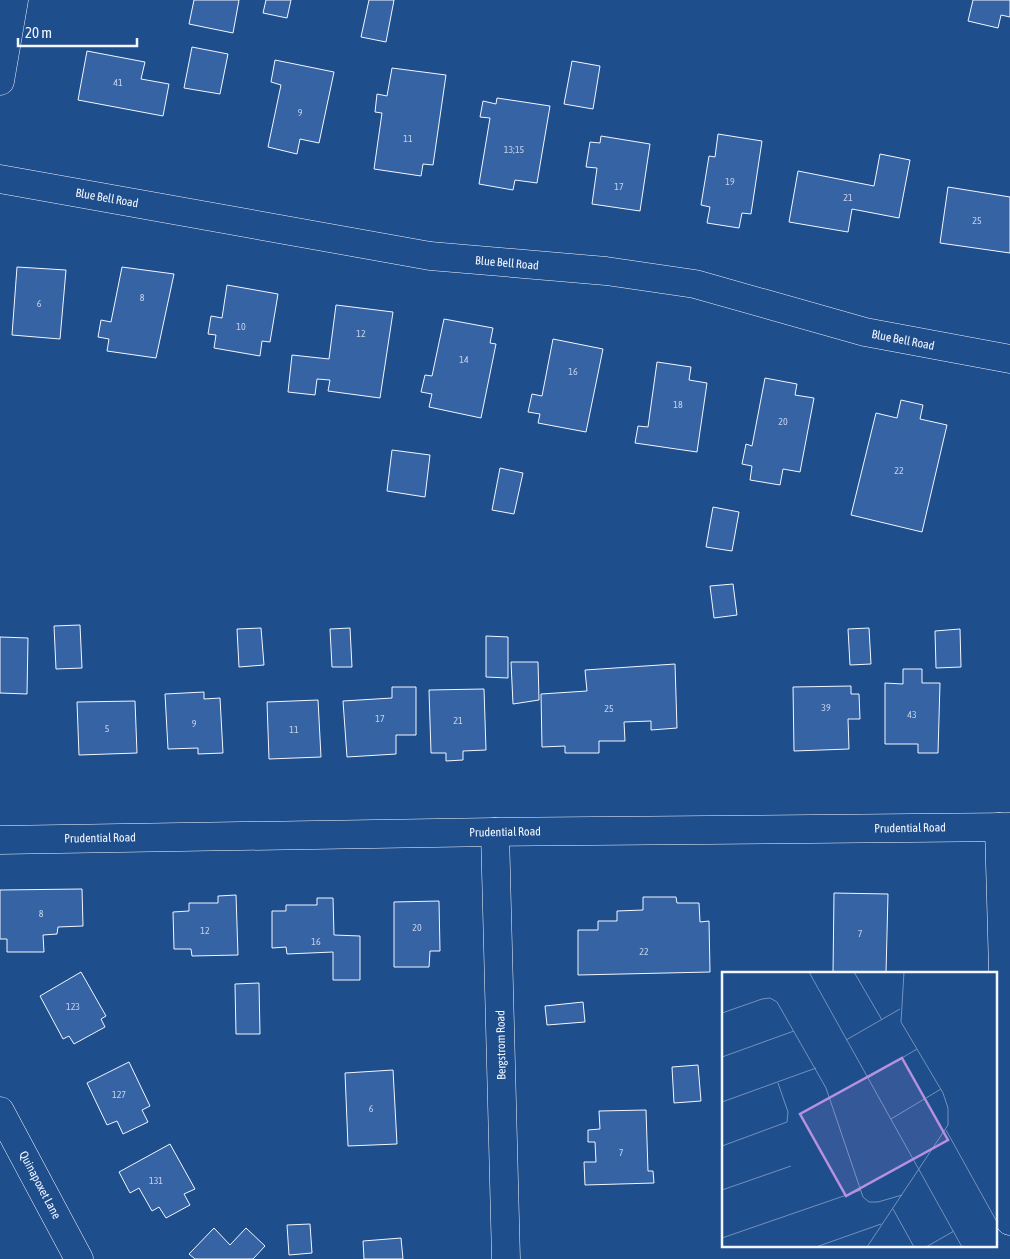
<svg xmlns="http://www.w3.org/2000/svg" width="1010" height="1259" viewBox="0 0 1010 1259" font-family="'Asap Condensed',sans-serif">
<style>
.building{fill:#3563a3;stroke:#f2f6ff}
.lines{fill:none;stroke-linecap:round;stroke-linejoin:round}
.street-casing{stroke:#f2f6ff;stroke-width:29}
.street{stroke:#1f4e8c;stroke-width:28}
.labels{text-anchor:middle;dominant-baseline:central;stroke-width:4;stroke-linejoin:round;paint-order:stroke}
.number-label{font-size:10px;fill:#c3d1e8}
.street-label{font-size:12px;fill:#f2f6ff;stroke:#1f4e8c}
.inset-road{fill:none;stroke:#7391ba;stroke-width:1}
.view{fill:#b691df;fill-opacity:0.15;stroke:#b691df;stroke-width:2.5}
.inset-edge{fill:none;stroke:#f2f6ff;stroke-width:2.5}
</style>
<rect width="100%" height="100%" fill="#1f4e8c"/>
<g class="building">
<path d="M194,0h45l-6,33 -44,-9z"/>
<path d="M266,0h25l-4,18 -24,-5z"/>
<path d="M369,0h25l-8,42 -25,-5z"/>
<path d="M973,0h37v17l-9,-2 -3,13 -30,-7z"/>
<path d="M192,47l36,7 -8,40 -36,-6z"/>
<path d="M87,51l58,11 -4,17 28,5 -6,32 -85,-16z"/>
<path d="M275,60l59,12 -15,71 -19,-4 -3,15 -29,-7 13,-62 -10,-3z"/>
<path d="M572,61l28,5 -7,43 -29,-5z"/>
<path d="M392,68l54,7 -13,90 -10,-1 -2,12 -47,-7 8,-56 -7,-1 2,-18 10,2z"/>
<path d="M497,98l53,8 -13,77 -22,-3 -2,10 -34,-6 11,-66 -10,-1 3,-16 13,3z"/>
<path d="M718,134l44,7 -11,73 -9,-1 -3,15 -32,-5 3,-16 -9,-2 8,-49 6,1z"/>
<path d="M601,136l49,8 -10,67 -48,-7 5,-36 -11,-1 4,-25 10,1z"/>
<path d="M880,154l30,6 -11,58 -47,-9 -4,23 -59,-10 9,-51 76,15z"/>
<path d="M948,187l62,10v56l-70,-10z"/>
<path d="M17,267l49,3 -6,69 -48,-4z"/>
<path d="M122,267l52,7 -18,84 -49,-7 2,-12 -11,-2 3,-17 10,2z"/>
<path d="M227,285l51,9 -8,48 -8,-1 -2,15 -46,-8 2,-13 -8,-1 3,-18 11,2z"/>
<path d="M336,305l57,7 -13,86 -52,-7 2,-11 -13,-1 -2,16 -27,-3 4,-37 37,4z"/>
<path d="M444,319l49,9 -3,15 6,1 -15,74 -52,-11 3,-13 -11,-2 4,-17 7,1z"/>
<path d="M553,339l50,10 -17,83 -48,-9 2,-9 -12,-2 4,-18 10,2z"/>
<path d="M657,362l34,5 -2,13 18,3 -10,69 -62,-9 3,-17 10,1z"/>
<path d="M765,378l32,6 -2,11 19,3 -14,74 -17,-3 -3,16 -30,-5 2,-14 -10,-2 4,-20 6,2z"/>
<path d="M901,400l22,5 -3,14 27,6 -25,107 -71,-17 25,-102 21,5z"/>
<path d="M392,450l38,5 -5,42 -38,-6z"/>
<path d="M500,468l23,5 -9,41 -22,-4z"/>
<path d="M713,507l26,5 -7,39 -26,-4z"/>
<path d="M733,584l4,31 -23,3 -4,-32z"/>
<path d="M80,625l2,43 -26,1 -2,-43z"/>
<path d="M261,628l3,37 -25,2 -2,-38z"/>
<path d="M350,628l2,39h-20l-2,-38z"/>
<path d="M869,628l2,36 -21,1 -2,-36z"/>
<path d="M960,629l1,38 -25,1 -1,-37z"/>
<path d="M486,636l22,1v41l-22,-1z"/>
<path d="M0,637l28,1 -1,56 -27,-1z"/>
<path d="M511,662h27l1,38 -26,4z"/>
<path d="M675,664l2,64 -26,2v-9l-27,1 1,19h-26v12h-34v-7l-23,1 -1,-53 46,-3 -2,-21z"/>
<path d="M903,669h19v14h18l-2,70h-20v-9h-33v-61l18,1z"/>
<path d="M851,686v8h8l1,25h-12l1,30 -55,2 -1,-64z"/>
<path d="M392,687h24v48h-20v19l-49,3 -4,-56 49,-3z"/>
<path d="M484,689l2,61 -23,1v9l-17,1v-8h-15l-2,-63z"/>
<path d="M204,692v7l16,-1 3,55 -25,1v-6l-30,1 -3,-55z"/>
<path d="M318,700l3,57 -52,2 -2,-57z"/>
<path d="M135,701l2,52 -58,2 -2,-53z"/>
<path d="M82,889l1,37 -25,1 -1,7 -14,1 1,17h-37v-13h-7v-49z"/>
<path d="M834,893l54,1 -2,79h-53z"/>
<path d="M236,895l2,60 -46,1 -1,-7h-17l-1,-37 16,-1v-8h29v-7z"/>
<path d="M643,897h33l1,6h22l1,19 9,-1 1,51 -132,3v-45h20v-9h19v-10l26,-1z"/>
<path d="M317,898h16l1,37 26,1v44h-27v-28l-46,2 -1,-7 -14,1v-37h14v-6h31z"/>
<path d="M439,901l1,50h-10l-1,16h-35v-65z"/>
<path d="M81,972l25,44 -5,3 4,8 -31,17 -5,-8 -6,3 -23,-43z"/>
<path d="M259,983l1,51h-24l-1,-50z"/>
<path d="M583,1002l2,20 -38,3 -2,-19z"/>
<path d="M129,1062l21,44 -8,4 6,12 -25,12 -6,-13 -10,4 -20,-42z"/>
<path d="M698,1065l3,36 -27,2 -2,-36z"/>
<path d="M393,1070l4,74 -49,2 -3,-73z"/>
<path d="M646,1110l2,61h5l1,12 -69,2 -1,-23h12l-1,-20h-7v-12l12,-1 -1,-18z"/>
<path d="M170,1144l25,45 -11,5 6,11 -24,13 -7,-11 -7,4 -13,-23 -9,5 -11,-21z"/>
<path d="M310,1224l2,29 -23,2 -2,-30z"/>
<path d="M214,1228l16,17 16,-17 19,18 -12,13h-58l-6,-5z"/>
<path d="M401,1238l2,21h-39l-1,-18z"/>
</g>
<g class="lines">
<g class="street-casing">
<g id="street">
<path d="M0,81l14,-81"/>
<path d="M0,179l430,77 176,15 89,13 170,48 145,27"/>
<path d="M999,827l11,394"/>
<path d="M495,832l11,427"/>
<path d="M0,840l495,-8 515,-5"/>
<path d="M0,1111l79,148"/>
</g>
</g>
<use href="#street" class="street"/>
</g>
<g class="labels">
<g class="number-label">
<text x="118" y="82">41</text>
<text x="300" y="112">9</text>
<text x="408" y="138">11</text>
<text x="514" y="149">13;15</text>
<text x="730" y="181">19</text>
<text x="619" y="186">17</text>
<text x="848" y="197">21</text>
<text x="977" y="220">25</text>
<text x="142" y="297">8</text>
<text x="39" y="303">6</text>
<text x="241" y="326">10</text>
<text x="361" y="333">12</text>
<text x="464" y="359">14</text>
<text x="573" y="371">16</text>
<text x="678" y="404">18</text>
<text x="783" y="421">20</text>
<text x="899" y="470">22</text>
<text x="826" y="707">39</text>
<text x="609" y="708">25</text>
<text x="912" y="714">43</text>
<text x="380" y="718">17</text>
<text x="458" y="720">21</text>
<text x="194" y="723">9</text>
<text x="107" y="728">5</text>
<text x="294" y="729">11</text>
<text x="41" y="913">8</text>
<text x="417" y="927">20</text>
<text x="205" y="930">12</text>
<text x="860" y="933">7</text>
<text x="316" y="941">16</text>
<text x="644" y="951">22</text>
<text x="73" y="1006">123</text>
<text x="119" y="1094">127</text>
<text x="371" y="1108">6</text>
<text x="621" y="1152">7</text>
<text x="156" y="1180">131</text>
</g>
<g class="street-label">
<text transform="translate(107 198) rotate(10)">Blue Bell Road</text>
<text transform="translate(507 263) rotate(5)">Blue Bell Road</text>
<text transform="translate(903 340) rotate(11)">Blue Bell Road</text>
<text transform="translate(910 828) rotate(-1)">Prudential Road</text>
<text transform="translate(505 832) rotate(-1)">Prudential Road</text>
<text transform="translate(100 838) rotate(-1)">Prudential Road</text>
<text transform="translate(501 1045) rotate(-91)">Bergstrom Road</text>
<text transform="translate(40 1185) rotate(62)">Quinapoxet Lane</text>
</g>
</g>
<g transform="translate(722 972)">
<rect width="275" height="275" fill="#1f4e8c"/>
<path class="inset-road" d="M87,0l153,275M132,0l28,48M0,41l40,-14 8,-1 7,4 49,86 37,109 6,5h9l24,-7M124,68l54,-31M0,85l72,-26M146,106l49,-29M0,130l94,-34M169,147l50,-30M224,158l51,92M0,174l65,-24 1,-10 -10,-29M0,218l69,-24M171,237l21,38M0,266l139,-48M94,275l65,-23M145,275l81,-122v-17l-5,-15 -42,-71 3,-50M204,275l28,-16"/>
<path class="view" d="M180,86l46,82 -102,56 -46,-82z"/>
<rect width="275" height="275" class="inset-edge"/>
</g>
<path d="M18 38v8h119v-8" fill="none" stroke="#f2f6ff" stroke-width="2.5"/>
<text x="25" y="38" font-size="15" fill="#f2f6ff" stroke="#1f4e8c" stroke-width="4" paint-order="stroke">20 m</text>
</svg>
